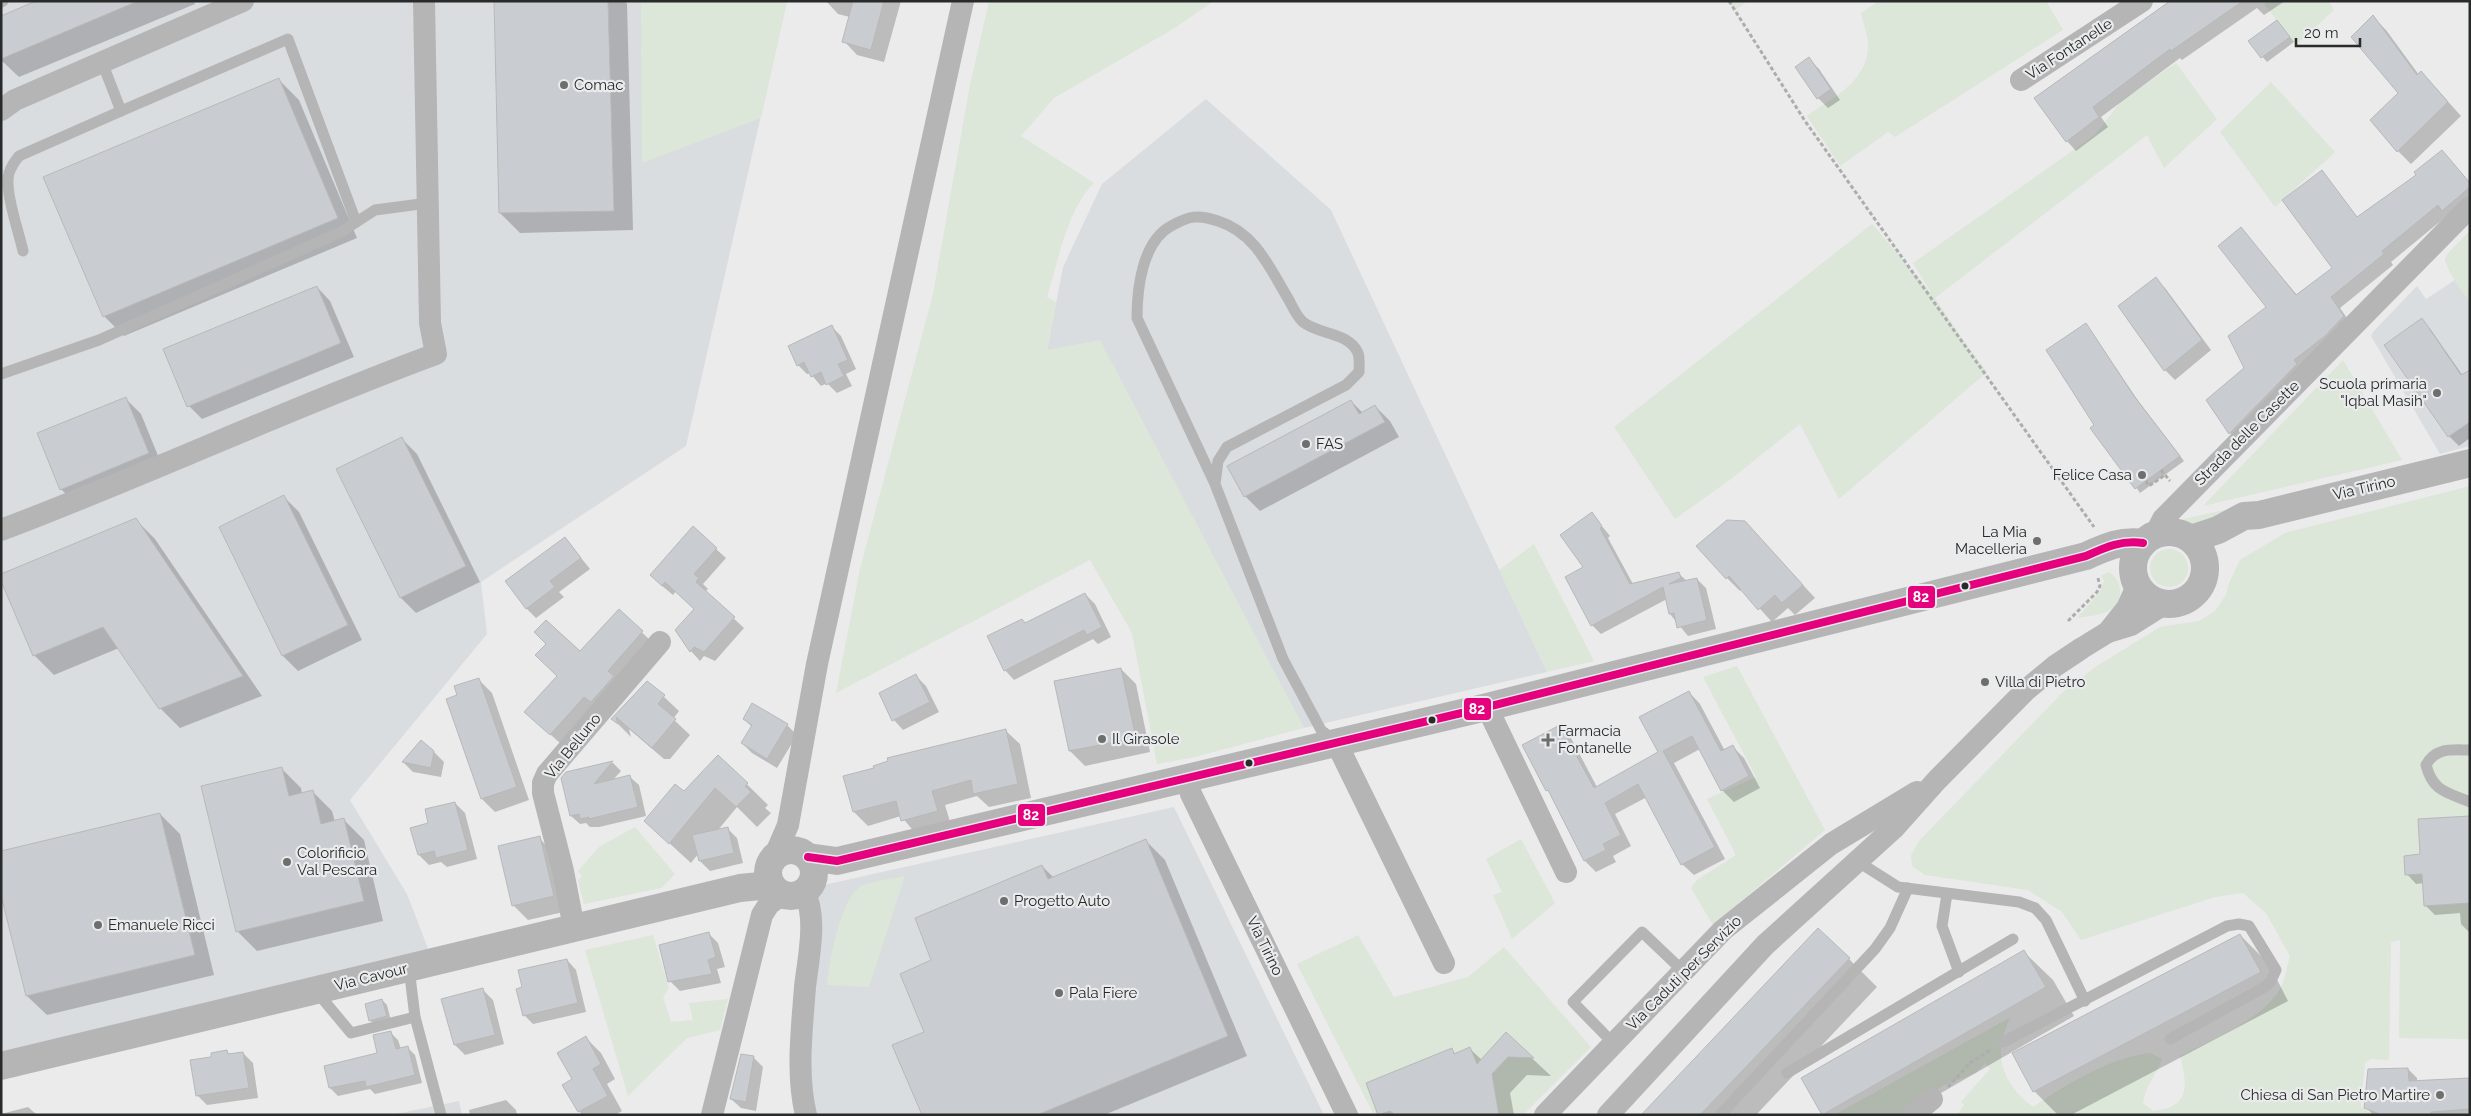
<svg xmlns="http://www.w3.org/2000/svg" width="2471" height="1116" viewBox="0 0 2471 1116" font-family="Raleway,sans-serif">
<style>
.built{fill:#dadde0}
.green{fill:#dce6d9}
.shadow{fill:#0003}
.building{fill:#c9cdd1;stroke:#b8b8b8}
.lines{fill:none;stroke-linecap:round;stroke-linejoin:round}
.path{stroke:#adadad;stroke-width:3;stroke-dasharray:4 2.5;stroke-linecap:butt}
.service{stroke:#b5b5b5;stroke-width:11}
.minor{stroke:#b5b5b5;stroke-width:22}
.tertiary{stroke:#b5b5b5;stroke-width:28}
.bus-1-casing{stroke:#eaebec;stroke-width:11}
.bus-1{stroke:#e5007d;stroke-width:8}
.poi-dot{fill:#6d6e6e;stroke:#eaebec;stroke-width:2}
.bus-dot{fill:#292a2a;stroke:#eaebec;stroke-width:2}
.labels{text-anchor:middle;dominant-baseline:central;stroke-width:4.5;stroke-linejoin:round;paint-order:stroke}
.street-label{font-size:15px;fill:#292a2a;stroke:#eaebec}
.poi-label{font-size:15px;fill:#292a2a;stroke:#eaebec;text-anchor:start}
.line-badge{stroke:#eaebec;stroke-width:2}
.badge-label{font-size:14px;text-anchor:middle;font-weight:bold;fill:#fff}
</style>
<rect width="100%" height="100%" fill="#ebebeb"/>
<g class="built">
<path d="M1,1h786l-101,445 -205,136 6,52 -137,166 57,94 22,57 -428,102z"/>
<path d="M1206,99l125,111 216,462 -243,56 -33,-61 -224,-316 16,-84 39,-83z"/>
<path d="M2470,231v215l-30,8 -69,-118 2,-4 44,-46 9,13 29,-19 -10,-20 2,-5z"/>
<path d="M1174,807l150,308h-528l-3,-101 26,-128z"/>
<path d="M459,1101l3,14h-71z"/>
</g>
<g class="green">
<path d="M641,1h146l-26,117 -119,45z"/>
<path d="M989,1h225l-41,28 -119,69 -33,38 73,47c-27,26 -36,79 -47,114l9,5 -9,48 53,-10 204,388 -109,29 -38,7 -25,-131 -42,-73 -254,133 24,-124 73,-275 36,-204z"/>
<path d="M1728,1h20l-14,10z"/>
<path d="M1879,1h167l17,29 -168,107 -7,-5 -48,34 -33,-50c26,-18 63,-36 61,-73 -1,-10 -5,-21 -7,-30z"/>
<path d="M2269,1h59l6,9 -38,35 -32,-41z"/>
<path d="M2176,63l41,56 -53,49 -17,-33 -212,163 30,45 22,29 -148,127 -39,-75 -69,55 -56,40 -61,-92 258,-203 60,70 -19,-31 182,-128 26,-34z"/>
<path d="M2271,82l64,70 -60,55 -55,-75z"/>
<path d="M2470,231v71c-7,-10 -30,-37 -22,-48 6,-8 15,-15 22,-23z"/>
<path d="M2343,360l59,100 -199,46z"/>
<path d="M2470,486v553l-71,-1 1,-98 -9,2 -2,118 -18,-1 -6,4 -4,44 14,8h-418l7,-10 -3,-3 29,-33 -5,-6 -9,10 -34,13 -34,29h-74l177,-98c-20,37 -9,66 22,90 34,-23 76,-49 117,-54l12,6c-6,16 -17,28 -19,44l10,8c37,-4 35,-24 27,-55 31,-16 82,-36 100,-67 5,-9 7,-23 10,-33l-24,-43 -23,-20 -28,4 -134,43 -19,-28 -34,-22 -103,-15 -13,-9 -1,-11 8,-14 144,-149 34,-26 63,-39 39,-6 16,-10 11,-16 3,-12 11,-23 45,-27z"/>
<path d="M2252,504l-52,23 -19,-5 3,-3z"/>
<path d="M1534,544l60,117 -47,11 -48,-102z"/>
<circle cx="2169" cy="568" r="19"/>
<path d="M2109,572c15,9 15,31 -1,39 -9,5 -21,5 -31,7l23,-26 4,-11 -3,-5z"/>
<path d="M1737,666l88,164 -112,95 -22,-37 6,-8 39,-25 -29,-56 49,-22 -53,-100z"/>
<path d="M635,827l40,47 -14,14 -77,16 -6,-23 4,-5 -4,-5 21,-24z"/>
<path d="M1521,839l34,64 -43,36 -19,-44 9,-3 -16,-33z"/>
<path d="M905,876l-36,111 -42,-2c2,-22 14,-91 36,-100 13,-5 29,-6 42,-9z"/>
<path d="M653,935l16,53 -6,9 8,25 22,-2 -4,-17 39,-4 -8,31 -33,8 -59,58 -43,-146z"/>
<path d="M1358,935l36,62 74,-20 36,-30 87,100 -68,68h-149l-77,-151z"/>
</g>
<g class="shadow">
<path d="M39,1h155l1,3 -176,73 -18,-17v-43z"/>
<path d="M495,1h130l2,3 6,226 -113,3 -20,-20z"/>
<path d="M826,1h75l-17,61 -27,-7 -13,-14 6,-24 -12,-3z"/>
<path d="M2172,1h113l-21,14 -7,-7 -75,52 -2,-2 -79,59 7,10 -32,24 -9,-10z"/>
<path d="M2373,17l13,13 33,45 15,11 27,30 -50,48 -13,-13 2,-58z"/>
<path d="M2277,21l17,21 -27,20 -17,-20z"/>
<path d="M1809,59l10,10 21,31 -12,8 -10,-10 -22,-31z"/>
<path d="M279,80l20,20 58,138 -233,98 -20,-20z"/>
<path d="M2442,152l28,31v24l-22,8 -57,47 2,3 -53,43 14,20 -114,115 -10,-10 16,-65 21,-61 -26,-78 56,66 37,-27 -12,-96 36,46 60,-43z"/>
<path d="M2155,279l10,9 46,62 -36,30 -10,-10z"/>
<path d="M317,287l13,14 24,56 -152,62 -13,-13z"/>
<path d="M2422,320l9,10 32,46 7,-4v66l-11,8 -10,-10z"/>
<path d="M2086,324l53,78 45,59 -44,32 -44,-68z"/>
<path d="M832,327l9,9 15,33 -10,5 6,12 -15,7 -10,-10 -6,3 -11,-13 -3,1 -9,-9z"/>
<path d="M126,399l15,15 22,54 -87,36 -15,-15z"/>
<path d="M1351,401l12,12 12,-7 15,15 9,16 -139,74 -15,-15z"/>
<path d="M402,439l15,15 63,128 -64,31 -15,-15 -63,-128z"/>
<path d="M284,497l15,15 63,128 -64,31 -15,-15 -63,-128z"/>
<path d="M1592,514l18,22 -2,2 25,46 46,-10 8,7 10,-2 9,9 10,41 -28,7 -18,-22 -3,-15 -66,35 -9,-9 -7,-57z"/>
<path d="M135,519l20,20 107,157 -82,32 -20,-20 -41,-60 -65,27 -20,-20z"/>
<path d="M1758,536l57,62 -20,17 -7,-7 -16,14 -30,-33 -2,2 -13,-13z"/>
<path d="M565,538l25,31 -31,23 5,5 -28,21 -10,-10z"/>
<path d="M716,549l10,9 -23,26 5,5 -3,3 39,36 -29,33 -11,-5 -4,5 -9,-10 -14,-20 19,-21 -20,-19 -3,4 -12,-10z"/>
<path d="M1085,594l10,10 16,33 -13,7 -5,-5 -79,41 -9,-10 21,-46z"/>
<path d="M619,611l32,30 -91,102 -25,-22 45,-68z"/>
<path d="M1121,669l15,15 14,68 -65,14 -15,-15z"/>
<path d="M916,676l10,10 13,26 -36,18 -9,-10z"/>
<path d="M479,680l13,13 37,107 -34,12 -13,-13 -34,-99 10,-4z"/>
<path d="M648,682l31,29 -6,8 17,16 -20,24h-6l-35,-30 2,8 -18,-18z"/>
<path d="M1689,692l11,12 25,47 8,-4 11,11 16,30 -26,14 -12,-12 -22,-41 -26,14 51,96 -31,16 -12,-11 -35,-67 -32,17 16,32 -18,10 3,6 -20,10 -11,-11 -33,-66 -5,-5 -24,-45 36,-19 12,12 26,49 63,-34z"/>
<path d="M744,719l43,6 10,10 -20,33 -25,-15 -10,-10 10,-16z"/>
<path d="M1006,731l14,13 11,54 -42,9 -12,-11 -32,9 6,20 -35,9 -15,-18 -33,10 -14,-14 21,-43z"/>
<path d="M434,752l10,10 -3,15 -28,-5 -10,-10z"/>
<path d="M718,756l50,49 -3,3 6,5 -14,14 -20,-20 -19,23 9,-2 10,10 6,25 -33,8 -10,-10 -2,-7 -7,9 -24,-22 17,-49z"/>
<path d="M613,763l8,8 -9,10 18,-4 9,8 7,31 -47,11h-9l-4,-4 -6,1 -9,-8 -5,-42z"/>
<path d="M281,768l20,20 1,6 10,-3 20,20 3,11 9,-2 20,20 19,81 -126,30 -20,-20z"/>
<path d="M455,803l10,10 12,46 -30,8 -6,-5 -12,3 -10,-10 11,-31z"/>
<path d="M160,814l20,20 34,141 -167,40 -20,-19z"/>
<path d="M2470,817v116l-9,-9 -1,-11 -25,2 -10,-10 -1,-22 -8,1 -9,-10 15,-18z"/>
<path d="M539,838l15,15 14,58 -40,9 -15,-15z"/>
<path d="M1145,840l20,20 82,196 -143,59h-181l3,-83 7,-71 109,-95 12,12z"/>
<path d="M708,933l10,10 7,24 -8,2 4,14 -41,8 -10,-10z"/>
<path d="M2240,935l29,29 19,37 -217,114h-13l-24,-24z"/>
<path d="M2024,952l29,28 21,36 -171,99h-79l-21,-36z"/>
<path d="M1849,959l28,28 -121,128h-113z"/>
<path d="M567,960l9,10 10,42 -53,12 -9,-9z"/>
<path d="M483,990l10,10 11,44 -39,11 -10,-10z"/>
<path d="M382,1000l5,5 4,16 -16,4 -5,-5z"/>
<path d="M390,1032l8,8 3,9 6,-2 8,8 7,28 -47,11 -5,-5 -32,7 -8,-8 -4,-21 53,-13z"/>
<path d="M1506,1034l45,42 -24,-1 -17,18 4,22h-134l-13,-31 84,-34 5,4 14,-5 12,11z"/>
<path d="M586,1038l15,15 14,26 -8,5 15,27 -7,4h-33l-3,-4 -5,-31z"/>
<path d="M227,1052l3,3 13,-2 10,10 5,35 -51,7 -10,-10 16,-37z"/>
<path d="M753,1057l10,10 -7,44 -15,-3 -10,-9z"/>
<path d="M2408,1069l9,9v4l53,-2v35h-97l-7,-8z"/>
<path d="M506,1100l10,10 1,5h-47l-1,-5z"/>
<path d="M28,1107l9,8h-36v-1z"/>
</g>
<g class="building">
<path d="M36,1h102l-137,58v-43z"/>
<path d="M494,1h114l6,210 -115,2z"/>
<path d="M853,1h31l-13,49 -29,-8z"/>
<path d="M2170,1h73l-72,50 -1,-2 -77,58 6,10 -33,25 -32,-44z"/>
<path d="M2373,15l44,60 4,-4 27,31 -51,50 -27,-32 28,-27 -47,-56z"/>
<path d="M2277,20l13,17 -29,21 -13,-17z"/>
<path d="M1809,57l22,32 -14,10 -22,-32z"/>
<path d="M279,78l59,140 -235,99 -60,-140z"/>
<path d="M2442,150l28,33v4l-28,24 -4,-6 -56,46 2,3 -53,43 13,19 -19,20 -31,24 3,4 -68,70 -23,-34 38,-32 -16,-32 38,-29 -48,-61 23,-19 55,68 36,-27 -50,-68 40,-30 35,47 59,-42 -2,-3z"/>
<path d="M2156,277l46,63 -38,31 -46,-65z"/>
<path d="M317,286l24,57 -154,64 -24,-58z"/>
<path d="M2422,318l39,57 9,-5v52l-22,15 -64,-92z"/>
<path d="M2086,323l48,73 46,60 -45,33 -45,-61 4,-3 -48,-75z"/>
<path d="M832,325l16,35 -10,4 6,12 -18,9 -5,-13 -10,5 -7,-15 -7,4 -9,-20z"/>
<path d="M126,397l23,56 -89,37 -23,-57z"/>
<path d="M1351,400l8,14 16,-9 10,17 -141,75 -17,-31z"/>
<path d="M402,437l64,129 -66,32 -64,-129z"/>
<path d="M284,495l64,130 -66,31 -63,-129z"/>
<path d="M1592,512l10,14 -2,2 30,56 49,-12 2,6 -12,6 28,-6 10,42 -30,8 -3,-15 -5,1 -6,-27 -72,39 -26,-49 18,-10 -23,-32z"/>
<path d="M136,518l107,158 -84,33 -56,-82 -70,29 -32,-75v-7z"/>
<path d="M1727,520l18,1 58,64 -21,18 -7,-8 -17,15 -29,-34 -3,3 -30,-33z"/>
<path d="M693,526l24,22 -23,26 5,4 -3,4 39,35 -31,35 -10,-5 -4,5 -15,-22 19,-21 -29,-27 -3,4 -12,-11z"/>
<path d="M565,537l16,21 -31,23 5,6 -29,22 -21,-28z"/>
<path d="M1085,593l17,34 -15,8 -3,-5 -80,41 -17,-35 35,-17 3,4z"/>
<path d="M619,609l24,22 -35,40 6,5 -23,26 -7,-5 -34,38 -26,-23 33,-36 -22,-21 11,-11 -12,-12 12,-12 34,31z"/>
<path d="M1121,668l15,70 -67,13 -15,-70z"/>
<path d="M916,674l14,28 -38,19 -13,-28z"/>
<path d="M479,678l38,109 -36,12 -35,-100 11,-4 -3,-9z"/>
<path d="M647,681l18,14 -7,9 18,15 -24,29 -36,-31 2,7 -7,-5z"/>
<path d="M1689,691l32,60 12,-6 16,31 -28,15 -29,-55 -29,15 52,96 -34,18 -43,-81 -33,19 16,32 -18,9 3,6 -22,11 -36,-71 -2,1 -24,-46 38,-20 34,63 64,-36 -19,-35z"/>
<path d="M752,703l36,21 -21,35 -26,-16 11,-18 -9,-6z"/>
<path d="M1006,729l12,55 -45,10 -2,-14 -39,11 6,20 -37,10 -5,-20 -43,11 -10,-36 31,-8 -1,-2 15,-5 -1,-3z"/>
<path d="M421,740l13,11 -3,17 -29,-6z"/>
<path d="M718,755l30,28 -3,3 6,6 -15,15 -21,-19 -46,56 -25,-23 31,-37 9,7z"/>
<path d="M613,761l-19,23 36,-9 8,32 -49,12v-2l-9,2 -1,-5 -9,2 -9,-38 5,-6z"/>
<path d="M282,767l7,29 24,-6 8,34 23,-6 20,83 -128,31 -35,-146z"/>
<path d="M455,802l13,48 -32,8 -2,-7 -16,4 -8,-27 18,-5 -3,-14z"/>
<path d="M160,813l35,142 -169,41 -25,-101v-44z"/>
<path d="M2470,816v87l-46,3 -2,-32 -17,1 -1,-19 16,-2 -2,-35z"/>
<path d="M728,827l6,26 -35,8 -7,-26z"/>
<path d="M540,836l14,60 -42,10 -14,-60z"/>
<path d="M1146,839l82,197 -191,79h-115l-30,-70 32,-13 -24,-58 31,-14 -16,-42 127,-53 6,14z"/>
<path d="M1818,928l32,30 -150,157h-59z"/>
<path d="M709,932l7,25 -8,3 4,14 -44,8 -9,-37z"/>
<path d="M2240,934l21,38 -228,120 -21,-39z"/>
<path d="M2024,950l22,37 -224,128 -21,-37z"/>
<path d="M567,959l11,44 -55,13 -7,-27 6,-2 -4,-17z"/>
<path d="M483,988l12,47 -41,10 -13,-46z"/>
<path d="M382,999l5,17 -18,5 -4,-17z"/>
<path d="M391,1031l5,18 12,-3 7,29 -49,12 -1,-6 -36,7 -5,-22 53,-13 -4,-18z"/>
<path d="M1506,1032l28,26 -26,-1 -16,17 7,41h-104l-5,-4 -12,4 -12,-32 86,-35 2,6 16,-7 7,17z"/>
<path d="M586,1036l15,28 -8,5 15,27 -30,16 -16,-27 10,-6 -15,-26z"/>
<path d="M227,1050l1,4 15,-2 6,36 -53,8 -6,-36 21,-3v-4z"/>
<path d="M741,1054l13,2 -8,46 -16,-3z"/>
<path d="M2408,1068l1,13 61,-3v31l-39,3 -1,3h-48l-18,-7 4,-39z"/>
</g>
<g class="lines">
<g class="path">
<path d="M1729,1l76,120 289,406"/>
<path d="M2161,470l9,11"/>
<path d="M2146,481l3,5 16,-11"/>
<path d="M2068,621l29,-29 3,-6 -2,-8"/>
<path d="M1948,1087l22,-24 20,-13"/>
</g>
<g class="service">
<path d="M1,2l2,-1"/>
<path d="M102,62l19,49 167,-72 68,183"/>
<path d="M23,251c-4,-19 -19,-60 -14,-78 2,-6 6,-12 10,-17l102,-45"/>
<path d="M1,374l98,-34 242,-108 34,-22 53,-7"/>
<path d="M1215,484l3,-23 9,-14 119,-62 13,-13c0,-5 1,-13 -1,-19 -9,-21 -39,-18 -55,-31 -6,-5 -10,-14 -14,-22 -19,-31 -33,-67 -71,-79 -20,-7 -29,-5 -47,5 -29,16 -34,63 -34,92l78,166 68,175 38,71 14,11"/>
<path d="M2470,750c-19,0 -34,-3 -44,15 7,27 21,27 44,37"/>
<path d="M1857,861l41,26 121,15 16,6 11,12 39,81"/>
<path d="M1947,894l-5,32 17,46"/>
<path d="M409,968l6,49 26,98"/>
<path d="M316,991l35,42 64,-16"/>
<path d="M2003,1042l224,-116 12,-2 10,2 27,44 -5,11 -8,7 -93,51"/>
<path d="M1614,1044l-41,-42 69,-70 41,39"/>
<path d="M1787,1073l226,-134"/>
<path d="M1720,1115l155,-166 15,-21 18,-40"/>
</g>
<g class="minor">
<path d="M2021,80l121,-79"/>
<path d="M1,110l14,-10 228,-99"/>
<path d="M1,530c146,-55 288,-122 435,-176l-6,-31 -6,-322"/>
<path d="M2155,535l8,-16 307,-312"/>
<path d="M2108,632l19,-24 11,-24"/>
<path d="M1487,707l79,165"/>
<path d="M1336,742l108,221"/>
<path d="M1186,777l5,17 156,321"/>
<path d="M775,855l13,-30 29,-161 146,-663"/>
<path d="M804,892c14,24 4,68 1,95 -3,41 -9,87 1,128"/>
<path d="M574,928l-11,-57 -20,-78v-10l4,-9 113,-132"/>
<path d="M712,1115l50,-200 7,-11 14,-10"/>
<path d="M1545,1115l178,-185 108,-86 86,-52"/>
<path d="M1608,1115l157,-170 130,-118 42,-47 89,-90 29,-24 27,-18 26,-16 23,-7 35,-22"/>
<path d="M1913,1115l19,-16"/>
</g>
<g class="tertiary">
<circle cx="2169" cy="568" r="36"/>
<path d="M2191,539l27,-9 26,-14 15,-1 211,-52"/>
<circle cx="791" cy="873" r="23"/>
<path d="M808,857l29,4 650,-154 599,-151c20,-9 35,-16 57,-13"/>
<path d="M1,1066l739,-178 31,-3"/>
</g>
<g class="bus-1-casing">
<path id="bus-1" d="M808,857l29,4 650,-154 599,-151c20,-9 35,-16 57,-13"/>
</g>
<use href="#bus-1" class="bus-1"/>
</g>
<g class="poi-dot">
<circle cx="564" cy="85" r="5"/>
<circle cx="2437" cy="393" r="5"/>
<circle cx="1306" cy="444" r="5"/>
<circle cx="2142" cy="475" r="5"/>
<circle cx="2037" cy="541" r="5"/>
<circle cx="1985" cy="682" r="5"/>
<circle cx="1102" cy="739" r="5"/>
<path d="M1545.5 732.5h5v5h5v5h-5v5h-5v-5h-5v-5h5z"/>
<circle cx="287" cy="862" r="5"/>
<circle cx="1004" cy="901" r="5"/>
<circle cx="98" cy="925" r="5"/>
<circle cx="1059" cy="993" r="5"/>
<circle cx="2440" cy="1095" r="5"/>
</g>
<g class="bus-dot">
<circle cx="1965" cy="586" r="4.5"/>
<circle cx="1432" cy="720" r="4.5"/>
<circle cx="1249" cy="763" r="4.5"/>
</g>
<g class="labels">
<g class="street-label">
<text transform="translate(2069 49) rotate(-33)">Via Fontanelle</text>
<text transform="translate(2247 433) rotate(-45)">Strada delle Casette</text>
<text transform="translate(2364 488) rotate(-13)">Via Tirino</text>
<text transform="translate(573 746) rotate(-51)">Via Belluno</text>
<text transform="translate(1265 946) rotate(64)">Via Tirino</text>
<text transform="translate(1684 973) rotate(-45)">Via Caduti per Servizio</text>
<text transform="translate(371 977) rotate(-14)">Via Cavour</text>
</g>
<g class="poi-label">
<text x="574" y="85">Comac</text>
<text x="2427" y="384" text-anchor="end">Scuola primaria<tspan x="2427" dy="17">"Iqbal Masih"</tspan></text>
<text x="1316" y="444">FAS</text>
<text x="2132" y="475" text-anchor="end">Felice Casa</text>
<text x="2027" y="532" text-anchor="end">La Mia<tspan x="2027" dy="17">Macelleria</tspan></text>
<text x="1995" y="682">Villa di Pietro</text>
<text x="1558" y="731">Farmacia<tspan x="1558" dy="17">Fontanelle</tspan></text>
<text x="1112" y="739">Il Girasole</text>
<text x="297" y="853">Colorificio<tspan x="297" dy="17">Val Pescara</tspan></text>
<text x="1014" y="901">Progetto Auto</text>
<text x="108" y="925">Emanuele Ricci</text>
<text x="1069" y="993">Pala Fiere</text>
<text x="2430" y="1095" text-anchor="end">Chiesa di San Pietro Martire</text>
</g>
</g>
<g class="line-badge">
<rect x="1907" y="585" width="29" height="24" rx="5" fill="#e5007d"/>
<rect x="1463" y="697" width="29" height="24" rx="5" fill="#e5007d"/>
<rect x="1017" y="803" width="29" height="24" rx="5" fill="#e5007d"/>
</g>
<g class="badge-label">
<text x="1921" y="602">82</text>
<text x="1477" y="714">82</text>
<text x="1031" y="820">82</text>
</g>
<rect width="2471" height="1116" fill="none" stroke="#292a2a" stroke-width="5"/>
<path d="M2296 38v8h64v-8" fill="none" stroke="#292a2a" stroke-width="2.5"/>
<text x="2304" y="38" font-size="15" fill="#292a2a" stroke="#eaebec" stroke-width="4" paint-order="stroke">20 m</text>
</svg>
